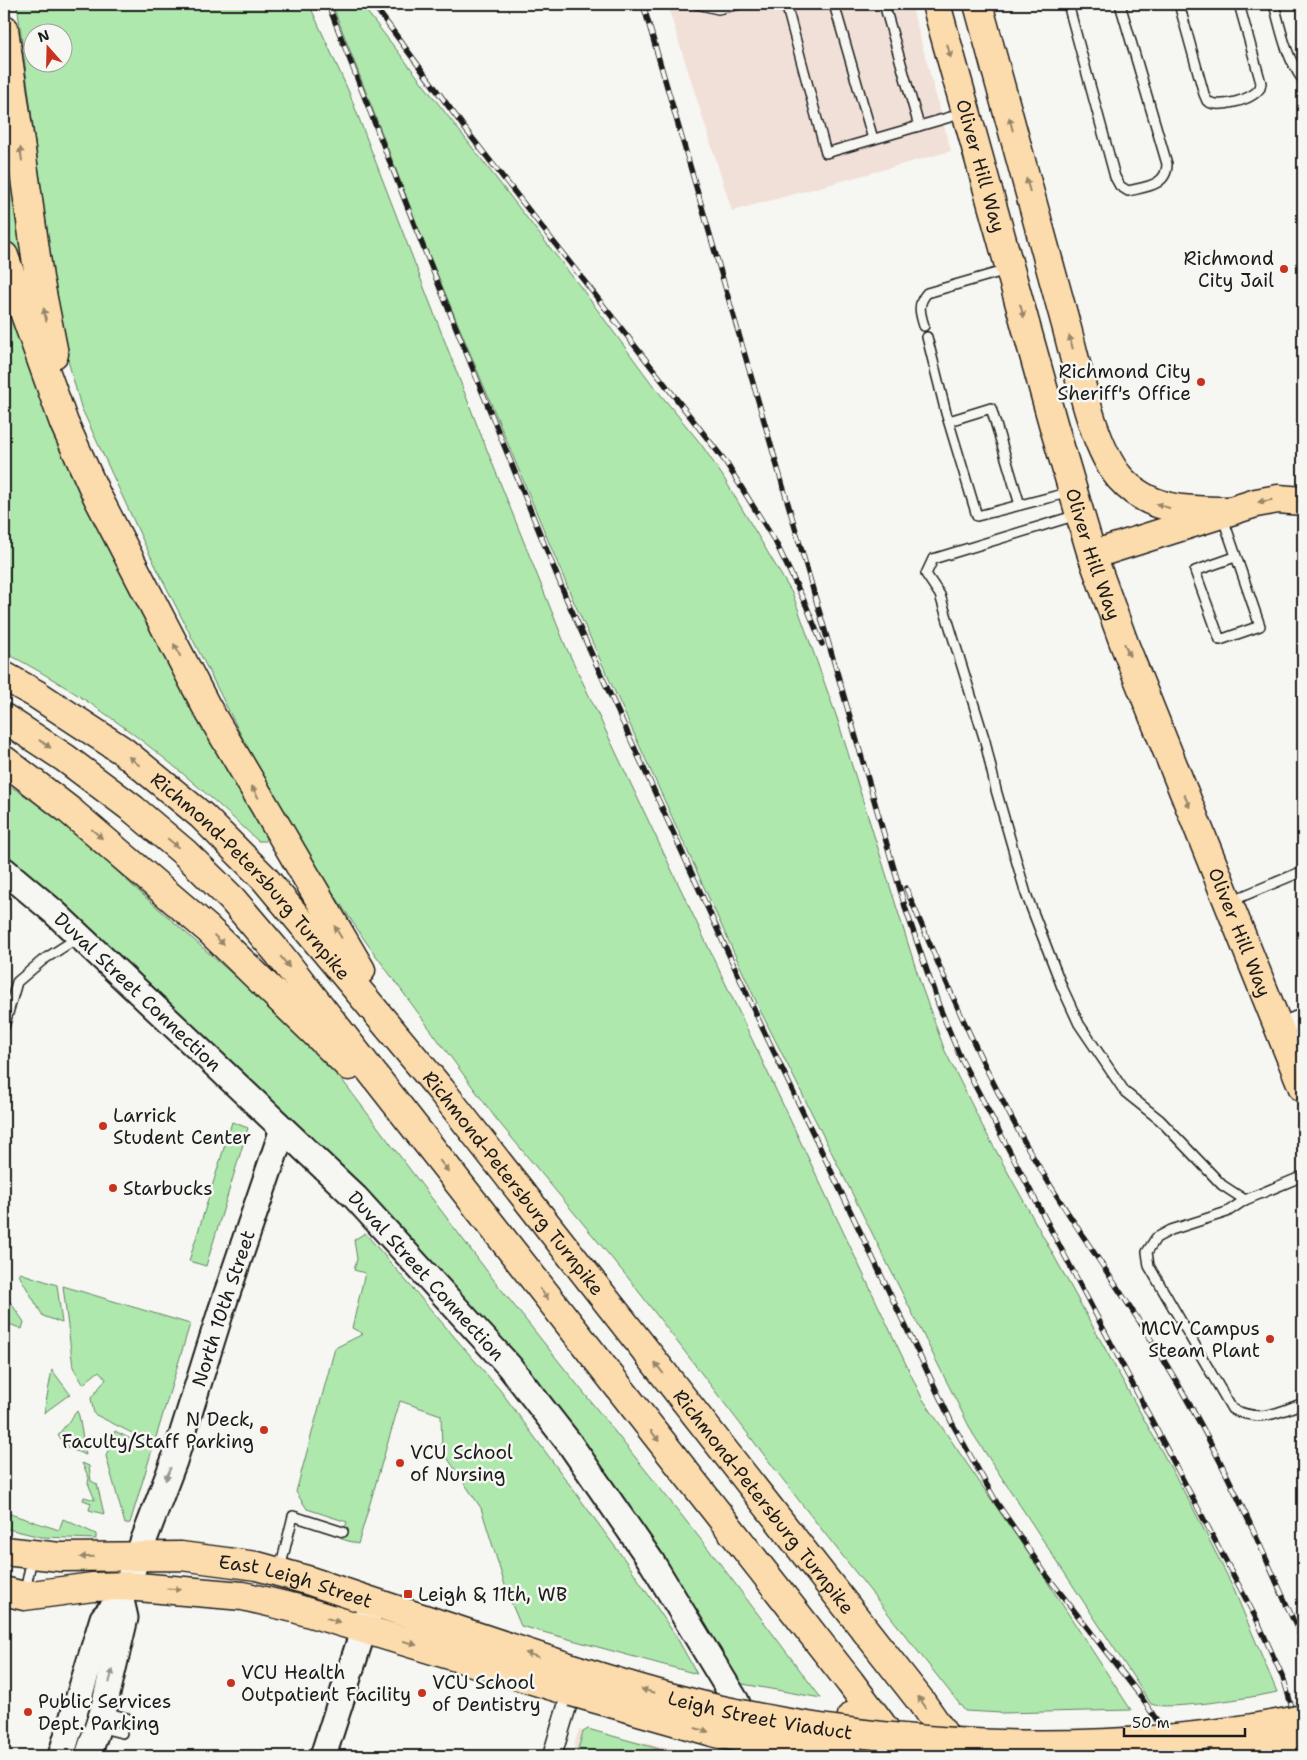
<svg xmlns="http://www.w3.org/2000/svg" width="1307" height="1760" viewBox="0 0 1307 1760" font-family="'Shantell Sans',sans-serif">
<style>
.built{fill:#f1e0d8}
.green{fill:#aee8ad;stroke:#658264;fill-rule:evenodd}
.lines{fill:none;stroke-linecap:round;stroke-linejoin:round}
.lane-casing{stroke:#1c1c1c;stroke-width:12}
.street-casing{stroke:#1c1c1c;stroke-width:21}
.secondary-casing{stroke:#1c1c1c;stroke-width:29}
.primary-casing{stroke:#1c1c1c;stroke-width:31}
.highway-casing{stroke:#1c1c1c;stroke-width:31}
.lane{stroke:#f6f6f2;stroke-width:9}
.street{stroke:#f6f6f2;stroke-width:18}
.secondary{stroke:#f6f6f2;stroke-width:25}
.primary{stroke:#fcdcac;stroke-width:28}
.highway{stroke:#fcdcac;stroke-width:28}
.rail-casing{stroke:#1c1c1c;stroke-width:5.5}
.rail{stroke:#f6f6f2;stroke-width:4;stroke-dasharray:11;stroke-linecap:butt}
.primary-bridge-casing{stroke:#1c1c1c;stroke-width:31;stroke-linecap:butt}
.primary-bridge{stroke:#fcdcac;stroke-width:28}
.oneway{fill:#97866b}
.oneway2{fill:#949492}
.poi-dot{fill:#c8321e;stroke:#f6f6f2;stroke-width:2}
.labels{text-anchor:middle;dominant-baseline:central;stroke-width:5;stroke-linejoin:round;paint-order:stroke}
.street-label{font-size:19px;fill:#1c1c1c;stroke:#f6f6f2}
.poi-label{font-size:19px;fill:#1c1c1c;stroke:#f6f6f2;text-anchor:start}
</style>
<rect width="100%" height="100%" fill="#f6f6f2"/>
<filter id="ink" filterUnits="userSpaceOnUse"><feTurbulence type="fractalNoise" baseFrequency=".02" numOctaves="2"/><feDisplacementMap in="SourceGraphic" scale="10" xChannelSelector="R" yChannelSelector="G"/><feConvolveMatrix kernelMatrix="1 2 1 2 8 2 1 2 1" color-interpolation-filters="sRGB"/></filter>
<g filter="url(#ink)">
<g class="built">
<path d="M667,4h244l40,147 -219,60z"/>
<path d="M579,1730l132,26h-140z"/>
</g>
<g class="green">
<path d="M17,4h292l39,86 129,335 89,222 356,751 117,171 92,141 -129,3 -37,-2 -161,-204 -175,-228 -132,-159 -131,-178 -82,-122 -139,-275 -64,-138 -21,-75zM32,32h30v30h-30z"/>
<path d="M332,4h29l221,285 70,95 49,60 21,31 71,120 44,123 85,270 23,63 39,78 210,381 38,75 45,107c-20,5 -111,19 -126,12l-178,-270 -212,-422 -188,-412 -148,-355z"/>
<path d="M4,87l26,214 -26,-77z"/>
<path d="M4,277l261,553 1,11h-8c-77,-73 -159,-140 -254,-189z"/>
<path d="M4,782l57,37 72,67 157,139 40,39 163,215 225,282 103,137 -84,-15 -167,-253 -566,-573z"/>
<path d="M232,1122l16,6 -42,138 -17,-5z"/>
<path d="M365,1233l135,157 130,177 47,71 20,36 -176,-48 -13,-31 -27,-87 -39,-58 -1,-35 -41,-14 -42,143 -16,-5 5,-17 -40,-13 -11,-17 39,-144 28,-14 -11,-6 13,-55 -11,-3 3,-11 -3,-19z"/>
<path d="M20,1273l37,12 5,38 -19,-7 -24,-41z"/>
<path d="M63,1286l127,38 -36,120 -60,-30 -3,-16 15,-19 -7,-8 -16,13 -10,-17z"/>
<path d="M4,1293l20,29 -2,7 -18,-7z"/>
<path d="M52,1370l18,24 -26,19z"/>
<path d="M77,1411l2,5 7,39 -18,-7 -10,-13z"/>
<path d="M115,1431l37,19 -22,73 -5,1 -19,-68z"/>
<path d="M82,1463l7,3 2,15 6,3 7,30 -15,-4 2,-7 -8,-3 1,-3 11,3 -7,-17 1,-5z"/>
<path d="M4,1512l55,18 4,-11 33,15v5l-55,-2 -37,-9z"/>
<path d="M588,1729l71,20 5,7h-88l7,-24z"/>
</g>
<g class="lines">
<g class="lane-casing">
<g id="lane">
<path d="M697,4l21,5 22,-5"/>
<path d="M786,4l40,149 138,-40"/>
<path d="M834,4l39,135"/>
<path d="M884,4l35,122"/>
<path d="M1068,4l47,173 5,9 8,5c17,-4 39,-5 39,-27l-47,-160"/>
<path d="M1179,4l25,90 3,7c12,8 45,-1 53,-13l1,-5 -22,-79"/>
<path d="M1274,4c7,26 12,54 29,76"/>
<path d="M924,326c-4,-13 -7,-22 3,-33l80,-23"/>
<path d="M927,337l19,76 31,103 94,-24"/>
<path d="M949,421l42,-13 29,97"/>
<path d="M1077,515l-144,44 -7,15 14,21 45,146 11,49 30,104 36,93 17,37 46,68 35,28 62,65 23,15 58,-24"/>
<path d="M1227,516l-1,11 34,99 -40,14 -25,-69 40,-14"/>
<path d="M1231,901l72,-30"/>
<path d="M4,1027l13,-45 26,-22 36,-23"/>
<path d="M1245,1200l-18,12 -56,18 -15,8 -9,14 2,14 83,143c29,13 43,5 71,-6"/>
<path d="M280,1569l13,-53 50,16"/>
<path d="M25,1591l7,-33"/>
<path d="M105,1712l22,6"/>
<path d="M98,1727l24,6"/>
</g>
</g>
<g class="street-casing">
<g id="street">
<path d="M1279,1028l24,-10"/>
<path d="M552,1756l22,-73"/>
</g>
</g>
<g class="secondary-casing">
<g id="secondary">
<path id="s1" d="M4,870l50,42 301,285 154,169 61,78 81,117 85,140 23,55"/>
<path id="s2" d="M61,1756l42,-138 18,-18 53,-139 47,-150 62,-182"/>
<path d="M88,1756l15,-45 22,-93 -4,-18"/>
<path d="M323,1756l47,-147"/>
</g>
</g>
<g class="primary-casing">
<g id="primary">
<path id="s3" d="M936,4l118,423 38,128 33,91 178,442"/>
<path d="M978,4c29,107 59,214 88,321 12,43 26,121 54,153 29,33 68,33 108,33"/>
<path d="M1092,555l164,-52 22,-4 25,2"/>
<path id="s4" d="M4,1551l56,6 121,-1 76,10 50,14 271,90"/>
<path d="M4,1591l20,5 69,-9 33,-1 117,10 51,12 278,84"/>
</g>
</g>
<g class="highway-casing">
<g id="highway">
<path d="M4,29l35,249 15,76"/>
<path d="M4,256l60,167 33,73 109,210 155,264"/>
<path id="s5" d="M4,676l32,18 87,57 79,65 63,63 176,211 479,610 39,56"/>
<path d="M4,718l61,40 68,51 52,44 47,46 47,55 571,728 55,74"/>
<path d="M4,760l65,50 139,119 141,137"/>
<path d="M852,1716l22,40"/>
</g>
</g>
<use href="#lane" class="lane"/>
<use href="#street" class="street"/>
<use href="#secondary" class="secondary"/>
<use href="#primary" class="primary"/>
<use href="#highway" class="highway"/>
<g class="rail-casing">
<g id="rail">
<path d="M328,4l92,235 147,361 194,425 191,398 45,80 50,73 92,118 42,62"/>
<path d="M373,4l93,126 259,331 51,82 30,62 16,39"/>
<path d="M643,4l263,906 33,96 22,53 296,561 27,60 19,66"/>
<path d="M906,888c37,88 75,177 122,260 43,76 97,146 141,221 53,87 93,180 134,273"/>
</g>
</g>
<use href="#rail" class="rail"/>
<g class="primary-bridge-casing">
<g id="primary-bridge">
<path id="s6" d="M578,1670c51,16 101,31 153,42 186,39 386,45 572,7"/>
<path d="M572,1692l148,42 129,22"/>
<path d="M1224,1756l79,-12"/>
</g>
</g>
<use href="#primary-bridge" class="primary-bridge"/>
</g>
<defs><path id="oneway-solid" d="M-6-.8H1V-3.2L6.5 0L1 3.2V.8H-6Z" transform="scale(1.25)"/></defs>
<g class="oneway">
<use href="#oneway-solid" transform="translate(949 51) rotate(75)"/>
<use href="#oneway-solid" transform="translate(1011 124) rotate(-105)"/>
<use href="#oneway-solid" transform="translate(21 154) rotate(-98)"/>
<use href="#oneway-solid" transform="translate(1028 185) rotate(-105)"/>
<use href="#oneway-solid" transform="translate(1022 311) rotate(74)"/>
<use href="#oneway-solid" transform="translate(45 315) rotate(-101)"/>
<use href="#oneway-solid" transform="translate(1071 342) rotate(-105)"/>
<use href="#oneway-solid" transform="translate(1265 501) rotate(171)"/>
<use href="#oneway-solid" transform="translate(1163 506) rotate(-163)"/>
<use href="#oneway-solid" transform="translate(177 650) rotate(-117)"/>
<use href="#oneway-solid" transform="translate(1127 650) rotate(68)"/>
<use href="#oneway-solid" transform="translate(45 744) rotate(34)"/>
<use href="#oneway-solid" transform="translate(134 761) rotate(-141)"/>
<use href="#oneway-solid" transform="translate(255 792) rotate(-120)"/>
<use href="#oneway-solid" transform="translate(1187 801) rotate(68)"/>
<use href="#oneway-solid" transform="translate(97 834) rotate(41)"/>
<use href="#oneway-solid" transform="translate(173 843) rotate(40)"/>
<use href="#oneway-solid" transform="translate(338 932) rotate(-121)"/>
<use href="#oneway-solid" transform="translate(219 940) rotate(44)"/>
<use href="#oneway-solid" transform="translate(285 962) rotate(52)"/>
<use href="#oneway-solid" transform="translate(444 1166) rotate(52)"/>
<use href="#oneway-solid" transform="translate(544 1294) rotate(52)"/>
<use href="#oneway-solid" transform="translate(659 1368) rotate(-128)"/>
<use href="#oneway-solid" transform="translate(655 1436) rotate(52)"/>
<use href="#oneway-solid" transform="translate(87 1557) rotate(179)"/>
<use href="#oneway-solid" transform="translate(174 1589) rotate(3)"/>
<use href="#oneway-solid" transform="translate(333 1620) rotate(17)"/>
<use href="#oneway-solid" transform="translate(410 1643) rotate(17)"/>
<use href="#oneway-solid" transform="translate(532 1655) rotate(-162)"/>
<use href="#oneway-solid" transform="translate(648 1691) rotate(-164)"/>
<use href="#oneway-solid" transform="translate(922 1702) rotate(-126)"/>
<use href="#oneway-solid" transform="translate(702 1730) rotate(15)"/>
</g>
<g class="oneway2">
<use href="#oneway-solid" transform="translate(168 1474) rotate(112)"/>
<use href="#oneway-solid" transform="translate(111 1676) rotate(-76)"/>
</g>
</g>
<g class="poi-dot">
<circle cx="1284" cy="269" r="5"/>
<circle cx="1201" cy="382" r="5"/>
<circle cx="103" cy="1126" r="5"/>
<circle cx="113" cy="1188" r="5"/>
<circle cx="1270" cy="1339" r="5"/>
<circle cx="264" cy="1430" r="5"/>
<circle cx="400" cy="1463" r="5"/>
<rect x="403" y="1589" width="10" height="10" rx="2.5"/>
<circle cx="231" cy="1683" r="5"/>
<circle cx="422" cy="1693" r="5"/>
<circle cx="28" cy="1712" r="5"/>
</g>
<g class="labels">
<g class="street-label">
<text stroke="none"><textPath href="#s3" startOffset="168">Oliver Hill Way</textPath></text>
<text stroke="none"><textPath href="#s3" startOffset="572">Oliver Hill Way</textPath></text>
<text stroke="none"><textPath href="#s5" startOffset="320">Richmond-Petersburg Turnpike</textPath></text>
<text stroke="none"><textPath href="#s3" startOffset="978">Oliver Hill Way</textPath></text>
<text stroke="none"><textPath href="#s1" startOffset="181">Duval Street Connection</textPath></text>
<text stroke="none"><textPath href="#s5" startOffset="725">Richmond-Petersburg Turnpike</textPath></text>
<text stroke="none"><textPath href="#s1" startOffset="586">Duval Street Connection</textPath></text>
<text stroke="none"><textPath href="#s2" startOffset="479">North 10th Street</textPath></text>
<text stroke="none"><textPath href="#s5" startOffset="1130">Richmond-Petersburg Turnpike</textPath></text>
<text stroke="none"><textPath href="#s4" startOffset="295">East Leigh Street</textPath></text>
<text stroke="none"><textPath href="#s6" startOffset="188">Leigh Street Viaduct</textPath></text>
</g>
<g class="poi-label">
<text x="1274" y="258" text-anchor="end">Richmond<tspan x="1274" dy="22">City Jail</tspan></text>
<text x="1191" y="371" text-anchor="end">Richmond City<tspan x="1191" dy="22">Sheriff's Office</tspan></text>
<text x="113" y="1115">Larrick<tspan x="113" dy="22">Student Center</tspan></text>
<text x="123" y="1188">Starbucks</text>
<text x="1260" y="1328" text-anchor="end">MCV Campus<tspan x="1260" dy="22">Steam Plant</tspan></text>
<text x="254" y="1419" text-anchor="end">N Deck,<tspan x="254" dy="22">Faculty/Staff Parking</tspan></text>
<text x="410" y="1452">VCU School<tspan x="410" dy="22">of Nursing</tspan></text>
<text x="418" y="1594">Leigh &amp; 11th, WB</text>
<text x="241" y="1672">VCU Health<tspan x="241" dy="22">Outpatient Facility</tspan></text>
<text x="432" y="1682">VCU School<tspan x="432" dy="22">of Dentistry</tspan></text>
<text x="38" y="1701">Public Services<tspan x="38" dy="22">Dept. Parking</tspan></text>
</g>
</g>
<rect width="1307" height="1760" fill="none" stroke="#f6f6f2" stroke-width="20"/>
<rect x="10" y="10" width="1287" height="1740" fill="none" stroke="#1c1c1c" stroke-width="2" filter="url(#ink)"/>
<g transform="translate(48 48) rotate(340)"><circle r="24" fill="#f6f6f2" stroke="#9f9f9c"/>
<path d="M0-4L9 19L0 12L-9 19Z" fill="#c8321e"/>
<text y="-8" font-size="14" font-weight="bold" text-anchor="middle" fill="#1c1c1c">N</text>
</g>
<path d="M1124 1728v8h121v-8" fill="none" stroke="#1c1c1c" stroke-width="2.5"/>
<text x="1132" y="1728" font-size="15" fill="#1c1c1c" stroke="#f6f6f2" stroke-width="4" paint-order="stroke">50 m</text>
</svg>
